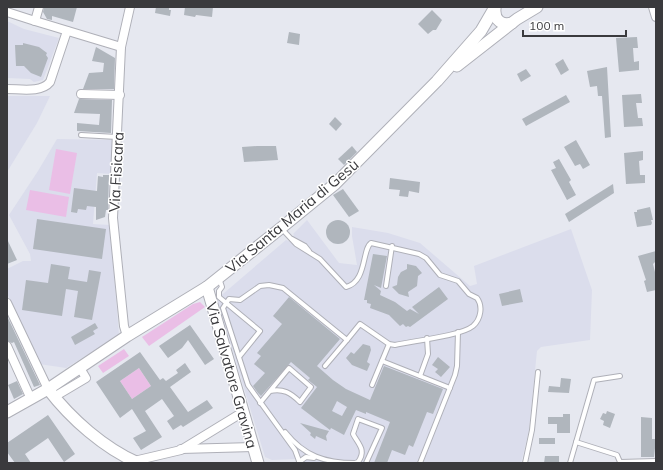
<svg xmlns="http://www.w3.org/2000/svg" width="663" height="470" viewBox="0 0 663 470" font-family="Mulish,sans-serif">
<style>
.built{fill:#dbddec}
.green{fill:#eabee6}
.building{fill:#b0b6bd;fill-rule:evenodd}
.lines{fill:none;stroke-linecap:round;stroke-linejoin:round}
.service-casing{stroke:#afb0b8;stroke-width:6}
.minor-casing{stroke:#afb0b8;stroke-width:10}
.secondary-casing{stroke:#afb0b8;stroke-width:13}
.service{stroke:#fff;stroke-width:4}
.minor{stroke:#fff;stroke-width:8}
.secondary{stroke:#fff;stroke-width:11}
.labels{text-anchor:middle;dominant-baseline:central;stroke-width:3;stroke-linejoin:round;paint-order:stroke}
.street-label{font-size:15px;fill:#3a3a3d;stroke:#fff}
</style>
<rect width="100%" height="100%" fill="#e6e8f0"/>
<g class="built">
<path d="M7,21l17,8 35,9 -16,42 -9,2 -4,-3 -23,-1z"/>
<path d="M7,96h43l-13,27 -30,49z"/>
<path d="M57,139l57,1 -3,34 -14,-1 -4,51 17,1 9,110 -53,33 -27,-4 -32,-71v-24l16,-8h8l-1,-7 -21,-39 29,-44z"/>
<path d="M307,220l32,43 18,2 -5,-29v-9l36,6 32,10 50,43 7,-2 -3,-18 97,-37 21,61 -2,50 -49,7 -4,4 -8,79 -8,33h-218l-8,-4 -23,1 -7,-3 -48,-158 69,-59 3,1 5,-6 -1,-1z"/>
</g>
<g class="green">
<path d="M56,149l21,4 -7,41 -21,-4z"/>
<path d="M30,190l39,7 -3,20 -40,-7z"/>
<path d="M200,302l5,5 -56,39 -7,-9 51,-33z"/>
<path d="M124,349l5,7 -26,17 -5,-7z"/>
<path d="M139,368l12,18 -19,13 -12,-18z"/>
</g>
<g class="building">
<path d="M44,7h33l-4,15 -21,-6v4l-5,-1 -4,-7z"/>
<path d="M156,7h13v3h2l-1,6 -15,-3z"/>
<path d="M185,7h28l-1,10 -16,-2 -1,2 -11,-2z"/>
<path d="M432,10l10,10 -6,10h-3l-5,4 -10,-10z"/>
<path d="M289,32l11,2 -1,11 -12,-2z"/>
<path d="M637,37l1,11h-5l1,14 5,-1v9l-20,2 -3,-34z"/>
<path d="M23,43l16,4 8,6 -1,2 2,3 -7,19 -10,-4 -7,-7h-8l-1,-21h8z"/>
<path d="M96,47l19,11 -1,31h-31l6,-16 14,-1 1,-9 -12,-2z"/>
<path d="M563,59l6,11 -8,5 -6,-11z"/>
<path d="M607,67l4,70 -6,1 -3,-42h-4l-1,-10 -7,1 -3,-16z"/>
<path d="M526,69l5,7 -10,6 -4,-8z"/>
<path d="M641,94l1,9h-6l2,15h4l1,8 -19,1 -2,-32z"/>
<path d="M566,95l4,7 -44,24 -4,-7z"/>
<path d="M79,99l33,1 -1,33 -34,-2v-8l22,2 1,-11 -26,-1z"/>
<path d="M335,117l7,7 -6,7 -7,-7z"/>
<path d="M576,140l14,25 -7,4 -3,-5 -5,2 -11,-19z"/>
<path d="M257,146h19l2,14 -34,2 -2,-15z"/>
<path d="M352,146l5,6 -13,13 -6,-6z"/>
<path d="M643,151v9l-4,1 1,14h5v8l-19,1 -2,-31z"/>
<path d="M559,159l12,21 -2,2 7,13 -9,5 -16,-30 5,-2 -3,-6z"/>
<path d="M103,175h6l-1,35h-2l-1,7 -9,3v-13l-9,-1 -1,4 -8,-1 -1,4 -6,-1 3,-24 23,3 1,-15 5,1z"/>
<path d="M390,178l30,4 -1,11 -10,-2 -1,6 -9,-1 1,-6 -11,-1z"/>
<path d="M613,184l1,9 -45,29 -4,-8z"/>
<path d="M343,189l16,22 -10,6 -16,-22z"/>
<path d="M650,207l3,13h-2l1,3 -1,2 -14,2 -3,-15h3v-2z"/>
<path d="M37,219l69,10 -4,30 -69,-10z"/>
<circle cx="338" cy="232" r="12"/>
<path d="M7,239l10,21 -10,4z"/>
<path d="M656,251v10l-3,3 3,12v14l-9,2 -3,-11 2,-1 -8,-24z"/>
<path d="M373,254l14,2 -6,32 -7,-3 7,6 -1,4 15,7 12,9 3,-2 9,5 -7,-7 27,-20 9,12 -38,28 -2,-1 -2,1 -3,-3 -3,2 -11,-11 -19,-7 1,-4 -4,-1v-3h-3z"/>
<path d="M51,264l19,3 -2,12 19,3 2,-12 12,2 -9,48 -18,-3 4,-26 -12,-2 -4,27 -40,-6 4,-30 22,3z"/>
<path d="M407,264l9,2 6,7 -4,3 -1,10 -9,6 1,5 -10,-3 -7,-7 5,-2 1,-8 3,-5 6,-3z"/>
<path d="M520,289l3,13 -21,4 -3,-12z"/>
<path d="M289,297l51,42 -23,27 16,14 13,9 24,11 14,-34 59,23 -10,25 -6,-2 -14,35 -4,-2 -4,10 -13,-5 -5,13h-13l16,-41 -24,-10v2l-10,-4 -12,25 -13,-7 -1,2 -29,-22 16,-21 -9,-7 2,-2 -19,-16 -30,34 -3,-3 -5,-7 12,-13 -11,-9 7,-8 -4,-3 25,-29 -9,-8zM337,401l10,6 -5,9 -10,-5z"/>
<path d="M7,316l33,69 -6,2 -20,-45 -2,1 -5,-2z"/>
<path d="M95,323l3,5 -5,3 2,3 -20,11 -4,-8z"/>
<path d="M190,325l24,34 -9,6 -17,-25 -6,8 -14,10 -9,-12z"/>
<path d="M363,344l7,2 1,4 -4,12 3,2 -3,7 -15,-6 -6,-7 5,-6 3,2z"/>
<path d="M140,352l20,28 3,-2 3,3 12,-8 -2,-3 9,-7 6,9 -21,15 18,25 19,-12 6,8 -30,19 -2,-2 -8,5 -6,-9 7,-5 -12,-17 -17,12 17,26 -21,13 -8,-12 13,-7 -14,-22 -12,9 -24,-36zM139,368l12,18 -19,13 -12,-18z"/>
<path d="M438,357l12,10 -9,10 -6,-5 3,-3 -6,-4z"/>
<path d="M561,378l10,1 -2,14 -21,-1 1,-6 11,1z"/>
<path d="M17,381l6,13 -9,5 -6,-14z"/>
<path d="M607,411l8,3 -5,14 -7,-3 1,-4 -4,-2 3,-6 3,1z"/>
<path d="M563,414h7v19h-13v-9h-9v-7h15z"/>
<path d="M48,415l27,39 -11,8 -16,-24 -23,16 6,9h-16l-8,-11v-9z"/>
<path d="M641,417l11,1v21h4l-2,18h-13z"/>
<path d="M300,423l29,8 -3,5 1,5 -11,-5 -1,3 -5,-4 1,-2z"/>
<rect x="539" y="438" width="16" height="6"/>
<path d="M545,456h14v7h-15z"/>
</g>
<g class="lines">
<g class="service-casing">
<g id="service">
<path d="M81,135l36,2"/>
<path d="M281,228l15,16 24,15 26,28c21,-5 16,-38 25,-44l48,11 7,4 14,17 18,6 11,13 8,4c6,8 4,21 -4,28 -12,10 -61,15 -78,19l-6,-1 -29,-20 -13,16 -64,-52 -14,-3 -9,1 -20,14 -11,-1 -6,9 25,77 47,65 4,11"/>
<path d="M292,239l13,7 4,5"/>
<path d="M219,278l3,9 -3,4v6l41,34 -21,26"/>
<path d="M386,286l6,-40"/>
<path d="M382,361l68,27"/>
<path d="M325,366l22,-26"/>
<path d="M420,376l8,-22 -1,-16"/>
<path d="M372,385l17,-41"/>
<path d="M260,403l29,-35 22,19 -11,15c-9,-9 -17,-14 -30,-11"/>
<path d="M285,432c19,24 40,31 70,31l3,-1c9,-12 0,-18 -5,-28l5,-15 24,9 -16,35"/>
<path d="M576,442l41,13 3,7 36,-1"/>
<path d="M299,462l7,-5 8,1"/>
<path d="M420,463l35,-88 2,-9 1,-34"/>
<path d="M525,463l7,-33 6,-58"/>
<path d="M570,463l24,-83 26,-4"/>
</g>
</g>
<g class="minor-casing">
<g id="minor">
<path d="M39,7l-4,14 86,26"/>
<path d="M653,7l3,10"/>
<path d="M7,12l28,9"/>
<path d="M7,89c14,0 34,4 43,-7l17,-51"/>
<path d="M81,94l39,1"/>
<path d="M7,303l41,86"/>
<path d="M127,336l-3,-10 -11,-108 8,-171 9,-40"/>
<path d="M7,346l24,53"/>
<path d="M54,397l32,-19 -6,-10"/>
<path d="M181,449l72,-2"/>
<path d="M134,461l47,-11 62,-38"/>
</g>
</g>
<g class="secondary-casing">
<g id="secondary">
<path d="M495,9c-1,11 7,17 17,14"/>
<path d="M457,66l60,-47 20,-12"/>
<path d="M207,287l51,176"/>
<path d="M48,389c23,30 56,59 90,74"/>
<path d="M7,412l41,-23 79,-53 80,-49 74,-59 54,-44 102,-103 44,-50 14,-24"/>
</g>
</g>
<use href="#service" class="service"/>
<use href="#minor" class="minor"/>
<use href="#secondary" class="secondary"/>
</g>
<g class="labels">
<g class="street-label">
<text transform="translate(116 172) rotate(-87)">Via Fisicara</text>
<text transform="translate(292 216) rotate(-40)">Via Santa Maria di Gesù</text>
<text transform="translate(232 375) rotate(74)">Via Salvatore Gravina</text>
</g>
</g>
<rect width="663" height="470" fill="none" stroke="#3a3a3d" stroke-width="16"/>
<path d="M523 30v6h103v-6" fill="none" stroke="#3a3a3d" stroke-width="2"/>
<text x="529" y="30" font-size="12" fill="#3a3a3d" stroke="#ffffff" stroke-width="3" paint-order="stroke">100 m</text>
</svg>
